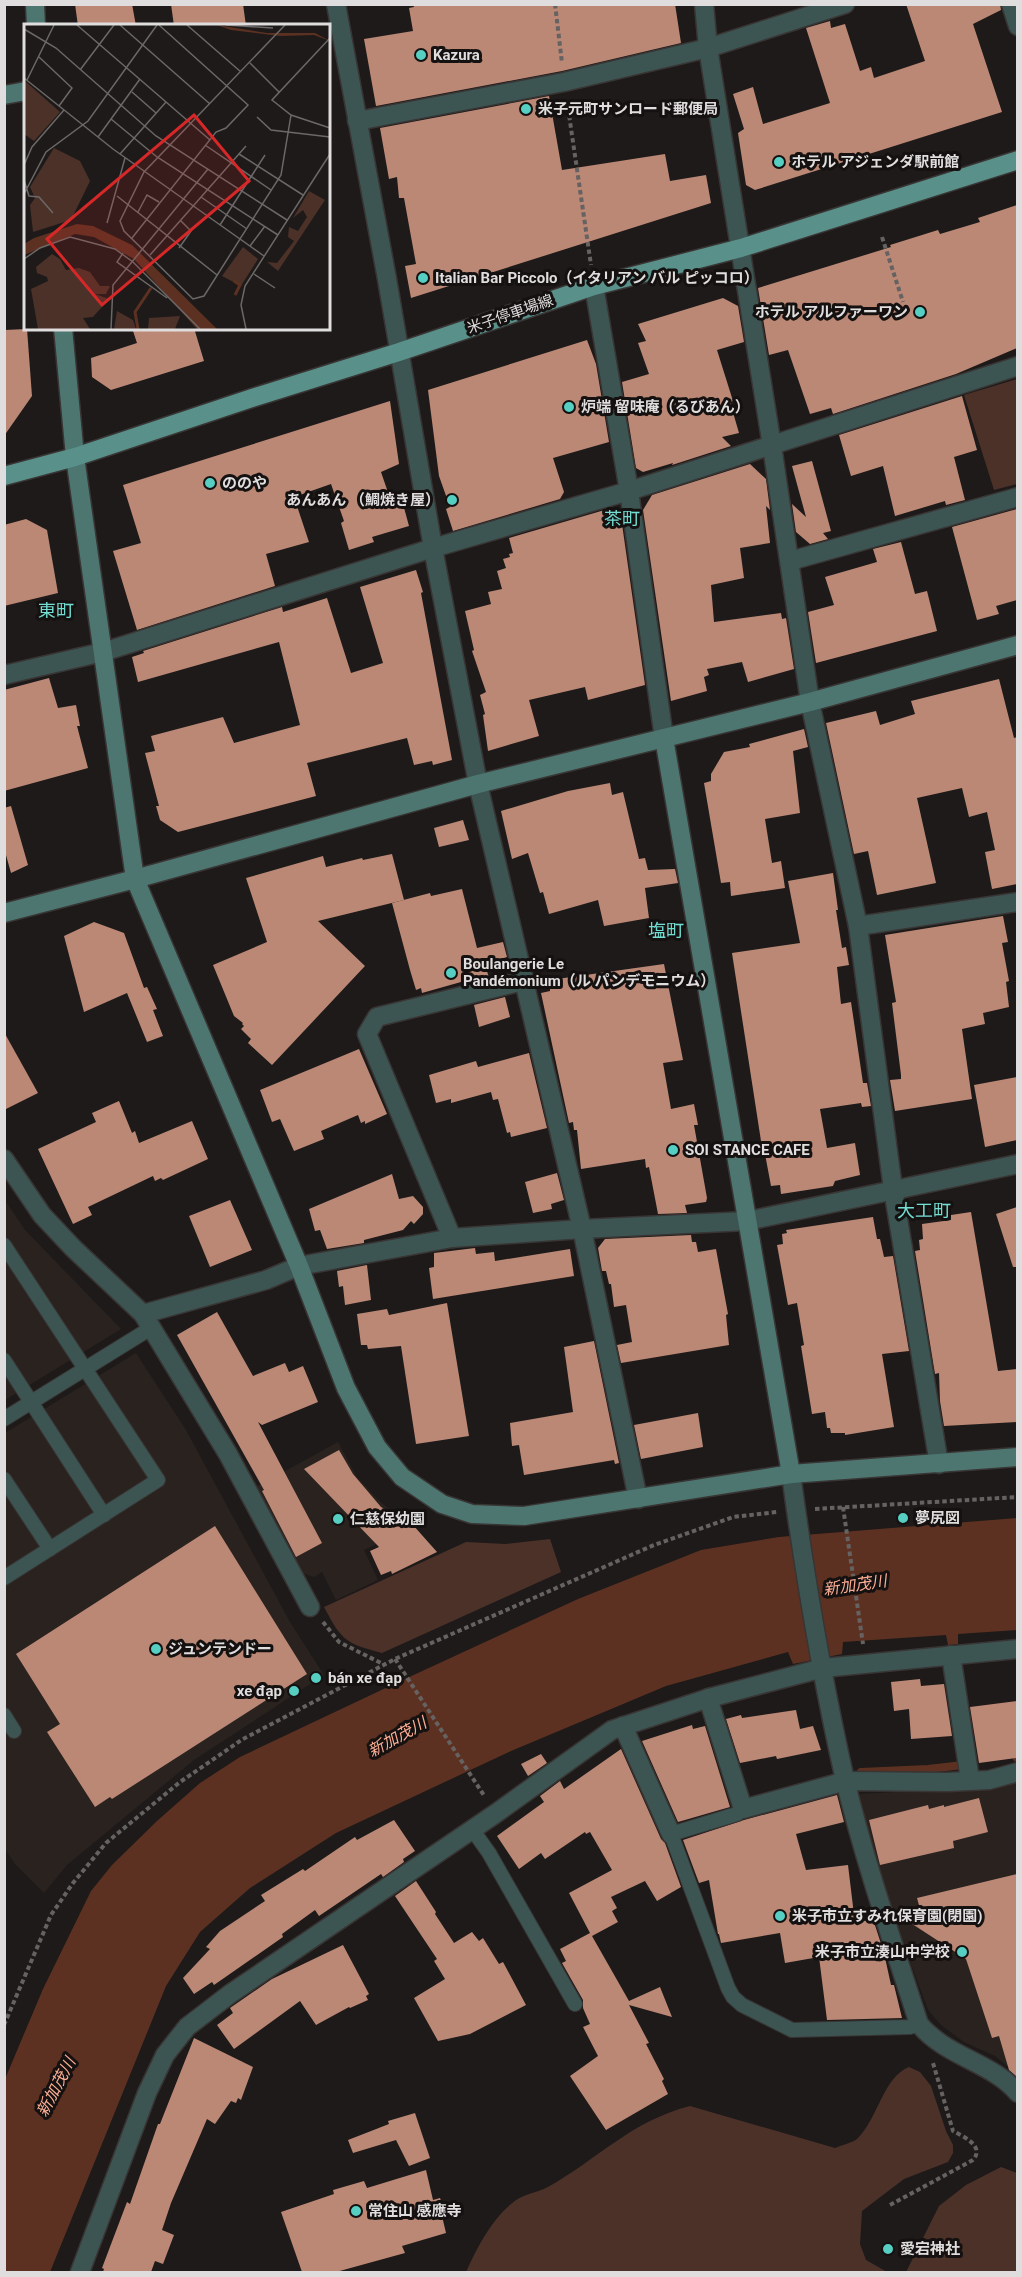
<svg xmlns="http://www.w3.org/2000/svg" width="1022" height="2277" viewBox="0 0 1022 2277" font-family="Roboto,'Noto Sans JP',sans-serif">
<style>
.built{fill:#2a221f}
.green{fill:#4c3129}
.water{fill:#5d3121}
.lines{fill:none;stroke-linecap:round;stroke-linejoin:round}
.stream{stroke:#5d3121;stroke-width:8}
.building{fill:#bc8876}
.lane-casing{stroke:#383534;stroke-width:16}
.street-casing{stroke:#383534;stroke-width:21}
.secondary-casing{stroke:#383534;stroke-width:21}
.primary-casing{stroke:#383534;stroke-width:21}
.path{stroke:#656261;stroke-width:4;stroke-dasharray:4.5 3;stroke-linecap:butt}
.lane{stroke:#3c5552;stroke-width:14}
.street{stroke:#3c5552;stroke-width:18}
.secondary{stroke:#4d7671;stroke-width:18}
.primary{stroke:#599089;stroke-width:18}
.poi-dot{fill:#57cec2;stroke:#141110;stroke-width:2}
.labels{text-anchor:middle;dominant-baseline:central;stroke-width:6;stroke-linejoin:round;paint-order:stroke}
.poi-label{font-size:15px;font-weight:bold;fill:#dfdddd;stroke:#141110;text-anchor:start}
.street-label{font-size:15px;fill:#dfdddd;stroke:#141110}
.water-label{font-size:16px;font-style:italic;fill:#fcae94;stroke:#141110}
.quarter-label{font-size:18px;fill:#73ddd2;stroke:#141110}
.inset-river{fill:none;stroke:#5d3121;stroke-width:3}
.inset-road{fill:none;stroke:#6b6867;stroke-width:1.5}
.view{fill:#d62828;fill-opacity:0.15;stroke:#d62828;stroke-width:3}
.inset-edge{fill:none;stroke:#dfdddd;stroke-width:3}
</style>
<rect width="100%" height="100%" fill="#1d1a19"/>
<g class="built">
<path d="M4,1199l21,31 96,99 -116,71z"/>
<path d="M136,1353l50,77 104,192 34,53 -130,85 -127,105 -23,28 -29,-29 -10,-15v-416z"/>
<path d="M338,1442l19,35 21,23 15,12 22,13 -51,25 14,30 -42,20 -14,-28 -8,5 -12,-4 -46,-86z"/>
<path d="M1017,1779v295l-22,-18 -31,-14 -23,-17 -13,-15 -43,-117 -26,-99 109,-6z"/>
</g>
<g class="green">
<path d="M1017,379v105l-23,6 -30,-95z"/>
<path d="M550,1539l11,33 -179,81c-37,-10 -40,-12 -58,-46l142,-65 39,2z"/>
<path d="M909,2067l11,5 11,14 15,45 7,14v8l-5,9 -44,17 -42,32 -2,33 6,16 21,12h-421c11,-24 24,-50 45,-68 12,-11 24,-10 37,-17 50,-28 83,-66 142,-81l145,42c6,-3 17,-5 22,-9 21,-20 26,-62 52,-72z"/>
<path d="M1001,2167l16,6v99h-111l33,-66 27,-21z"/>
</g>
<path class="water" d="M1017,1518v112l-59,4v10l-10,1 -2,-10 -103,7 -1,12 -49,10 -5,-12 -122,34 -155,65 -175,82 -86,55 -50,44 -34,54 -116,286h-45v-193l38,-90 48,-98 21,-26 45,-44 43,-38 40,-26 152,-72 186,-86 123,-49 78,-13z"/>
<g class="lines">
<g class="stream">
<path d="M1017,1758h1"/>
<path d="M861,1772l67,-3 35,-4"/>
</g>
</g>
<g class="building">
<path d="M75,4h57l4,22h-58z"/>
<path d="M171,4h72l3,22h-72z"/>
<path d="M413,4h262l6,39 -119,28 -186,35 -12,-67 49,-8 -4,-23 5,-1z"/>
<path d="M906,4h94l1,6 -28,14 29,88 -247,78 -9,-5 -8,-52 6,-4 -11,-35 20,-7 10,37 67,-21 -24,-75 24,-7 1,7 14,-4 15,47 11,-4 3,11 51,-17z"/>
<path d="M549,96l13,74 103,-16 5,27 36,-6 5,28 -300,95 -6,-32 11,-2 -12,-66h-5l-2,-21 -8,2 -9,-51z"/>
<path d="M1017,205v143l-61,26 -123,40 -2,-6 -21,6 -22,-64 -19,5 -11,-67 133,-41 -1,-2 48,-15 2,4 40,-12 -2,-4z"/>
<path d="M723,298l15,8 6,36 -27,8 16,51 -3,1 9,31 -17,4 9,9 -59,19 1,-2 -30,9 -7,-4 -14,-86 27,-8 -11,-31 8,-2 -8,-17z"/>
<path d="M132,328h62l10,33 -93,29 -19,-13 -1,-19 46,-15z"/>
<path d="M27,329l5,67 -28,40v-106z"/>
<path d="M587,340l9,24 13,78 -56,16 11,34 -4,7 -107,32 -7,-22 4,-2 -11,-31 -11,-86z"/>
<path d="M962,396l15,54 -23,7 11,43 -19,5 -1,-4 -50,15 -12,-50 -32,10 -12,-41z"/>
<path d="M390,401l9,63 -18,8 12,35 10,-3 6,22 -37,11 2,5 -25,8 -8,-27 3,-2 -13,-37 -37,13 15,45 -43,12 9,32 -138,44 -24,-79 28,-8 -18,-58z"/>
<path d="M812,461l19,70 -8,2 5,6 -18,5 -14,-12 -4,-28 14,13 -14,-51z"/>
<path d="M750,464l16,15 4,31 -4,-4 4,37 -30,5 4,30 -33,7 3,37 67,-9 1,6 4,-1 8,51 -46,13 -6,-20 -35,7 2,6 -5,2 3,14 -36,10 -28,-191 9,-15z"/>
<path d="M608,509l13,8 24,168 -57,15 -3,-13 -56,13 10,36 -51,15 -5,-36 2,-1 -5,-19 6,-3 -14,-41 2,-1 -9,-39 26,-7 -3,-12 14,-3 -5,-18 9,-3 -3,-9 7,-2 -1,-3 4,-1 -4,-15z"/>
<path d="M1017,509v91l-21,6 3,8 -22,6 -25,-93z"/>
<path d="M26,519l21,11 11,63 -54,13v-81z"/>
<path d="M901,542l14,52 12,-3 10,40 -121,32 -8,-51 26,-7 -9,-28 52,-15 -4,-13z"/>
<path d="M416,570l7,22 -2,1 31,167 -19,5 -1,-4 -18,4 -7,-27 -100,25 9,33 -138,36 -18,-12 -4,-14h3l-14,-53 10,-2 -4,-15 72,-19 11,26 66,-18 -21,-83 -141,40 -6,-25 12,-4 -1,-2 139,-44 1,5 44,-14 24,75 32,-10 -23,-76z"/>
<path d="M49,678l9,30 18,-3 4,21h-3l11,42 -84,23v-101z"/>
<path d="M999,679l15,59 3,-1v147l-25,5 -7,-37 10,-2 -8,-38 -18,5 -7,-29 -45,10 19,85 -59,12 -9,-44 -14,3 -28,-131 50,-12 4,14 35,-11 -4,-13z"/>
<path d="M804,729l4,18 -15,4 7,62 -35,6 7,44 9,-2 4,27 -54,8 -1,-14 -9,1 -17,-100 7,-2v-7l13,-22 26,-5 -1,-3z"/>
<path d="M610,783l2,12 11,-3 16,67 6,-1 3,12 27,-1 3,14 -33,5 4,30 -45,8 -6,-26 -49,14 -6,-22 -3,1 -12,-40 -16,6 -11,-48 67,-20z"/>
<path d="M11,806l17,59 -17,8 -7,-25v-40z"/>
<path d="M463,820l6,20 -30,7 -5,-19z"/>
<path d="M392,854l12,46 -86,21 47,45 -93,99 -24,-22 3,-4 -10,-10 3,-3 -2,-2 1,-1 -9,-7 -21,-51 54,-23 -21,-64 77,-22 3,11 36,-9 1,2z"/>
<path d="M833,873l5,37h-2l6,38 4,-1 3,18 -12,2 4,37 10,-2 12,81h4l4,23 -9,1 -1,-4 -41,6 7,39 28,-5 5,32 -25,6 -2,5 -52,8 -1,-9 -9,1 -6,-32h-2l-31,-201 68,-10 -12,-62z"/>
<path d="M462,889l15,59 26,-6 4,15 -22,7 4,14 -20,5 -1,-3 -46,13 -1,-5 -5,2 -6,-20 -18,-67 38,-10 1,3z"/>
<path d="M1003,916l5,26 -6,1 7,38 -3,1 3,25 -26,6 2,11 -23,5 10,70 -77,12 -5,-31 11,-1v-4l-9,-72 4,-1 -11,-67z"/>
<path d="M94,922l30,11 20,55 3,-1 10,22 -4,1 10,26 -16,6 -20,-49 -43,19 -20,-76z"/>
<path d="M664,964l19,96 -20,3 8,46 23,-5 4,21h-4l13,73 -1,4 -21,3 2,8 -29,1 -9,-47 -3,1 -1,-9 -64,10 -4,-39h-3l-1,-8 -4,1 -28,-130 9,-2v-11z"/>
<path d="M505,997l5,20 -31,10 -5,-22z"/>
<path d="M4,1032l34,61 -34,17z"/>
<path d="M359,1049l28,65 -22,10v-3l-4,2 -3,-8 -37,16 3,8 -30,12 -14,-32 -8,3 -12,-32z"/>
<path d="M529,1053l18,75 -36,9 -1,-5 -3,1 -9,-34 -5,1 -2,-8 -40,11v-4l-15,4 -7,-28 47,-14 2,6z"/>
<path d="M1017,1077v63l-32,7 -11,-62z"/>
<path d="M119,1101l13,32 3,-2 4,12 53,-22 16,38 -45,21 -2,-2 -6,3 -2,-5 -65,31 4,8 -19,9 -35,-75 58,-27 -4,-9z"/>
<path d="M557,1173l7,27 -13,4 1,5 -19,4 -8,-31z"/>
<path d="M392,1174l7,25 14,-3 10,11v7l-9,10 -3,-3 -8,9 -39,10v3l-37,6 -7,-19 -5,1 -6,-22z"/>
<path d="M230,1200l22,50 -42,17 -21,-51z"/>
<path d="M1017,1207v60h-4l-17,-53z"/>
<path d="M971,1212l27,159 19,-2v53l-73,4 -4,-25 -1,-28 -4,1 -20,-123 5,-1 -1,-10 4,-1 -1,-15 29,-4v-5z"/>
<path d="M873,1217l4,22h3l4,18 9,-1 16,95 -27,3 12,73 -49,8v-2h-14l-1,-5h-3l-2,-16 -13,2 -11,-68 3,-1 -7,-42 -9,2 -11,-60 6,-1 -1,-10 5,-1 -1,-3z"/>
<path d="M691,1235l1,7h4l2,10 18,-3 12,65 -2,1 3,30 -108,18 -4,-18 15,-3 -6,-37 -12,2 -3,-23h-2l-3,-13h-4l-4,-23 7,-9z"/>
<path d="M475,1248l1,6 18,-2 1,9 75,-12 4,27 -141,23 -4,-31 5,-1v-14z"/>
<path d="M367,1265l4,35 -26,5 -2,-19 -4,1 -2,-16z"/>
<path d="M447,1303l22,133 -53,8 -15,-98 -33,3 -1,-4h-6l-4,-31 30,-5 2,6z"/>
<path d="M217,1312l36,64 32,-13 4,9 14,-6 15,36 -56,23 -4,-3 64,121 -26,14 -34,-66 2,-1 -87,-155z"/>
<path d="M594,1341l25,122 -4,1 -1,-4 -90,15 -5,-30 -7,1 -2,-23 63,-11 -9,-65z"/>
<path d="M698,1413l5,34 -62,12 -7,-34z"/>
<path d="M339,1450l14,24 28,33 32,18 24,27 -45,22 -1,-3 -10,4 -11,-24 9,-4 -75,-78z"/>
<path d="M215,1526l92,148 -195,125 -2,-2 -15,10 -48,-75 13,-8 -44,-70z"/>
<path d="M920,1679l1,7 23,-2 8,52 -41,3 -2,-30 -15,2 -3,-29z"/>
<path d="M1017,1701v54l-1,3 -37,5 -9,-56z"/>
<path d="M796,1710l4,19 13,-3 8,24 -44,9 -1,-3 -36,7 -14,-44 15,-4 1,3z"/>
<path d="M692,1725l1,4 12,-3 25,81 -52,15 -36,-81z"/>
<path d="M621,1749l40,90 4,4 16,44 -24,14 -12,-20 -34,16 6,11 -5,3 6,11 -26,14 37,65 31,-14 12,30 -43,-12 20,38 -3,1 18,35 -2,2 6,13 -62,36 -36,-54 28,-20 -15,-29 7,-3 -7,-16v-8l-21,-37 4,-2 -6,-12 30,-16 -21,-40 43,-23 -22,-38 -4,2 -1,-2 -40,27 -4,-6 -22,16 -22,-33 47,-34 -4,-6 20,-15 4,8z"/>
<path d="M541,1754l6,9 -19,13 -7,-12z"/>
<path d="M837,1795l7,27 -48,12 10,36 42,-5 7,58 18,-4 11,34 7,32h3l8,33 -75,2 -8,-63 -34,6 -5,-30 -59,10 -2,-9h-1l-9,-54 -10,3 -16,-43 61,-20z"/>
<path d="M979,1798l9,34 -35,9 1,7 -74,17 -11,-45 59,-15 1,4 15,-4v2z"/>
<path d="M394,1820l21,31 -12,8 1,3 -21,15 -2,-3 -62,42 -4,-6 -33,24 1,3 -69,48 -2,-3 -18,12 -11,-16 27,-29 -4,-2 14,-16 45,-30 -4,-6 42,-26 2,2 50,-34 2,3z"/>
<path d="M1017,1874v203l-8,-7 -10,-34 -7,2 -26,-79 -66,-43 20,-7 -3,-11z"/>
<path d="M416,1881l20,31 -1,2 19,29 18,-11 7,9 4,-3 16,26 4,-2 23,43 -56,29 -32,7 -24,-43 31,-19 -11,-18 3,-2 -42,-63z"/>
<path d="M343,1945l26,49 -3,2 2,4 -18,8 -1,-1 -33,18 -16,-24 -66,48 -17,-24 16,-12 -3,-5 42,-29z"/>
<path d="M194,2038l59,29 -12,33 -3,-2 -2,5 -5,-2 -16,23 -8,-5 -36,84 -9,27 12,5 -11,29 -8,-3 -4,11h-48l1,-3 -2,-1 25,-66 3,2 28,-80h2z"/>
<path d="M415,2113l15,45 -21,8 -13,-26 -43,13 -5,-13 41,-16 -1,-3z"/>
<path d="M426,2170l7,30 7,-2 6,17 -4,1 4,17 -44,13 3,7 -69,19h-34l-21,-60 53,-18 -1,-4 31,-9 3,7z"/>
</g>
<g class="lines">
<g class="lane-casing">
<g id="lane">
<path d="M4,1245l154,235 -154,98"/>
<path d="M4,1360l100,155"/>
<path d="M4,1419l147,-91"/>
<path d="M4,1479l46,70"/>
<path d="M4,1715l10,16"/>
<path d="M743,1809l-6,5 -66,20 57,154 5,9 9,8 50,25 118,-3 9,-3"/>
<path d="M472,1829l17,24 86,151"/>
</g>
</g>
<g class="street-casing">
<g id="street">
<path d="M336,4l51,275 46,269 45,236 104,445 56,270"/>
<path d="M704,4l4,44 64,398 38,256 48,224 35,263 46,275"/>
<path d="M1011,4l7,22"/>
<path d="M357,121l207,-39 144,-34 137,-44"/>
<path d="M594,286l35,205 35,247"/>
<path d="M790,561l228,-64"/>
<path d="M4,675l99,-23 330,-104 196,-57 389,-125"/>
<path d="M858,926l160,-24"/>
<path d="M4,1159l38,56 31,33 70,66 85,140 82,153"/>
<path d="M452,1238l-85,-204 10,-17 146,-36"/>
<path d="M143,1314l123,-34 33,-14 153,-28 130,-9 165,-8 271,-57"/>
<path d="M791,1474c14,103 31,205 54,306 20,82 48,163 74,244 27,33 73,38 99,69"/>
<path d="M951,1655l19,125"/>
<path d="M708,1698l35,111 103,-28 102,1 41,-2 29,-8"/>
<path d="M623,1726l48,108"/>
<path d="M80,2272l67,-179 18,-38 22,-28 43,-33 265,-180 117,-84 97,-32 114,-30 195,-19"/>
</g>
</g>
<g class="secondary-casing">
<g id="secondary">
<path d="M35,4l1,22"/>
<path d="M4,95l22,-4"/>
<path d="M63,328l12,129 60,422 164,387 47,122 31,59 25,30 40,27 30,10 52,2 267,-42 227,-17"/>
<path d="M664,738l127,736"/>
<path d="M4,913l131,-34 343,-95 332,-82 208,-57"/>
</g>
</g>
<g class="primary-casing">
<path id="primary" d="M4,476l71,-19 177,-59 147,-46 195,-66 147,-38 277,-88"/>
</g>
<g class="path">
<path d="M555,4l7,59"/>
<path d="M567,101l24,164"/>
<path d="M882,237l21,65"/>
<path d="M843,1507l20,137"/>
<path d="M815,1509l203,-12"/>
<path d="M323,1622l16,20 46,23"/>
<path d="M395,1659l90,138"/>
<path d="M4,2025l47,-110 22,-32 33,-40 74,-61 63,-43 152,-80 259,-114 79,-28 44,-5"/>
<path d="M890,2205l83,-45c12,-14 -9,-23 -20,-29l-20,-68"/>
</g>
<use href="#lane" class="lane"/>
<use href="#street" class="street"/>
<use href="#secondary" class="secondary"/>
<use href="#primary" class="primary"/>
</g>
<g class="poi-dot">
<circle cx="421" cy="55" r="6"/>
<circle cx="526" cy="109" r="6"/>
<circle cx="779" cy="162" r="6"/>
<circle cx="423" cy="278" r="6"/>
<circle cx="920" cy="312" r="6"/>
<circle cx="569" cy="407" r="6"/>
<circle cx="210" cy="483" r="6"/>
<circle cx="452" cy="500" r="6"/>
<circle cx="451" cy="973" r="6"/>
<circle cx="673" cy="1150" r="6"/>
<circle cx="903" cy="1518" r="6"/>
<circle cx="338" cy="1519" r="6"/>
<circle cx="156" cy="1649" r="6"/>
<circle cx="316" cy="1678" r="6"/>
<circle cx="294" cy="1691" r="6"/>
<circle cx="780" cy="1916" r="6"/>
<circle cx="962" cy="1952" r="6"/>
<circle cx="356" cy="2211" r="6"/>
<circle cx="888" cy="2249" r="6"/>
</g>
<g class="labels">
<g class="poi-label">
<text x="433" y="55">Kazura</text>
<text x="538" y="109">米子元町サンロード郵便局</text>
<text x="791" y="162">ホテル アジェンダ駅前館</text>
<text x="435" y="278">Italian Bar Piccolo（イタリアン バル ピッコロ）</text>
<text x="908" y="312" text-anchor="end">ホテル アルファーワン</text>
<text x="581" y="407">炉端 留味庵（るびあん）</text>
<text x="222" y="483">ののや</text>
<text x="440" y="500" text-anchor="end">あんあん （鯛焼き屋）</text>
<text x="463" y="964">Boulangerie Le<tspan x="463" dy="17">Pandémonium（ル パンデモニウム）</tspan></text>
<text x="685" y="1150">SOI STANCE CAFE</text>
<text x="915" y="1518">夢尻図</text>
<text x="350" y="1519">仁慈保幼園</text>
<text x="168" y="1649">ジュンテンドー</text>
<text x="328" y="1678">bán xe đạp</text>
<text x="282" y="1691" text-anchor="end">xe đạp</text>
<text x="792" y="1916">米子市立すみれ保育園(閉園)</text>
<text x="950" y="1952" text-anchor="end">米子市立湊山中学校</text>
<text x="368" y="2211">常住山 感應寺</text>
<text x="900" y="2249">愛宕神社</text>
</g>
<g class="street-label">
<text transform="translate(510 314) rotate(-19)">米子停車場線</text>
</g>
<g class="water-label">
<text transform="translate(855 1585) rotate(-8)">新加茂川</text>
<text transform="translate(397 1737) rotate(-29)">新加茂川</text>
<text transform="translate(56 2087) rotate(-62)">新加茂川</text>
</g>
<g class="quarter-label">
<text x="622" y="518">茶町</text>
<text x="56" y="610">東町</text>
<text x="666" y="930">塩町</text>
<text x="924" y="1210">大工町</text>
</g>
</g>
<g transform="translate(24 24)">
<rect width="306" height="306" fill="#1d1a19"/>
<path d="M1,57l35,31 -26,29 -10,-7zM30,124l26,13 10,20 -19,39 -38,12 -3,-27 5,-7 -5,-11zM285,167l16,9 -47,71 -11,-9 10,1 17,-22 -6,-4 1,-10 9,4 9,-14 -4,-7 -10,8zM219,223l15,12 -17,27 -19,-10zM28,230l8,5 6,11 13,-2 11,4 10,14h10l-4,8h-11l14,5 -16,18 -10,1 7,11h-52l-7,-40 17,-8 -1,-4 -10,-4 -1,-6zM93,287l16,9 3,9h-22zM156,292l-5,13h-27l1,-11z" fill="#4c3129"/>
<path d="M193,1l50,8h48l15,8 -16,-6 -34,1 -49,-6zM53,200l16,2 39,19 85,84h-20l-63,-70 -40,-22 -19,-3 -51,21v-11l10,-6z" fill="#5d3121"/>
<path class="inset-river" d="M210,257l6,4 -5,10M114,305l-3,-17 16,-24"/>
<path class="inset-road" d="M53,1l133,115M96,1l90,79M163,1l54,47M202,1l47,3M0,5l32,19 100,88 131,84M306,14l-58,62 19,15 39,13M15,33l33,31 -13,18M226,39l29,29M56,46l34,-45M0,54l89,71 127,90 41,-64 10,-60M3,56l27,-55M108,68l24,21M233,93l14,13 59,7M87,95l46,38 121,78M74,113l42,-58M181,121l66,45M96,130l46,-52M215,130l64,41M0,141l8,-18 32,-37M0,156l5,16 10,1 14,16M0,170l22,-42 42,-31 69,-96M93,172l100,79M177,173l46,32M114,188l9,-17 12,7M83,199l18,-65M196,201l45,-70M108,214l84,-106 10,-4 22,-23 -89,-80M226,222l15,-20M155,224l12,-17 -10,-10M99,229l-6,9 50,36M126,231l96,-109M240,232l-24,-17 -36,57 -11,3 -69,-68 -4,-10 24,-49 141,-147M0,235l16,-11 30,-11 45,12 18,13 67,67M230,250l21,14M87,305l2,-44 95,-116M222,305l-5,-24 4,-19 85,-132"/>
<path class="view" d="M170,91l55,66 -147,124 -55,-66z"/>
<rect width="306" height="306" class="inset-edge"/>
</g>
<rect width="1022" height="2277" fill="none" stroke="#dfdddd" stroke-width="12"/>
</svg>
